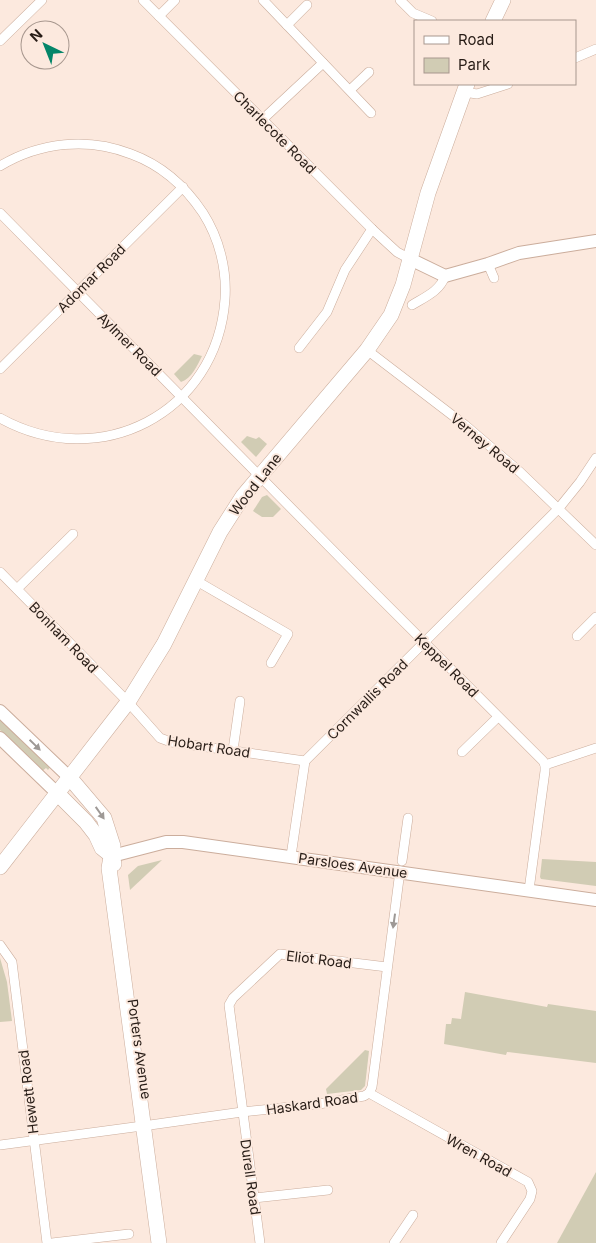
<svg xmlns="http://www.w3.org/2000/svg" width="596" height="1243" viewBox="0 0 596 1243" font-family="Inter,sans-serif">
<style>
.green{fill:#d1ccb4}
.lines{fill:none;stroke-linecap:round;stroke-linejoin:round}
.street-casing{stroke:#cbad9c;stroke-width:10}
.secondary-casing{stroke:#cbad9c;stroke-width:14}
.primary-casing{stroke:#cbad9c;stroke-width:16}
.street{stroke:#fff;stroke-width:9}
.secondary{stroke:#fff;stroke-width:12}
.primary{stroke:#fff;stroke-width:15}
.oneway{fill:#9e9996}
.labels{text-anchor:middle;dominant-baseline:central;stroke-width:4;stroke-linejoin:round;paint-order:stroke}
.street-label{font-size:14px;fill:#271c16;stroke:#fce9de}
</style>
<rect width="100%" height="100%" fill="#fce9de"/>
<g class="green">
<path d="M194,354l8,2c-5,10 -10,22 -21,26l-7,-8z"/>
<path d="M247,436l9,3 3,-2 8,7 -11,13 -15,-15z"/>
<path d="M267,495l14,14 -8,8h-11l-9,-6 9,-14z"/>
<path d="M0,714l51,52 -3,4 -2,-2 -5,4 -41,-42z"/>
<path d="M542,859l54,3v24l-55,-7 -1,-2z"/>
<path d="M162,860l-32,30 -2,-15 10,-9z"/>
<path d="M0,958l7,24 5,39 -12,1z"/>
<path d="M465,992l82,15 1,-3 48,7v52l-89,-11 -1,3 -62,-11 2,-20h5l1,-6 9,1z"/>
<path d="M365,1050l4,1 -4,35 -4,4 -34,4 -1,-5z"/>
<path d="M596,1172v71h-39z"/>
</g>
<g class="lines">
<g class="street-casing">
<g id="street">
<path d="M143,0l229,229 25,23 13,7"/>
<path d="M263,0l108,113"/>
<path d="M400,0l13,13 19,8"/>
<path d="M159,16l16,-16"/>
<path d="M287,25l20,-20"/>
<path d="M0,41l42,-41"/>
<path d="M575,58l21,-9"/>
<path d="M350,90l19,-18"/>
<path d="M464,92l13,2 31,-10"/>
<path d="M263,119l60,-56"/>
<path d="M0,166c40,-24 88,-29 131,-12 30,11 54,32 72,59 16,25 24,56 22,86 -8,115 -126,174 -225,119"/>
<path d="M0,213l370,375 173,173 2,4v6l-16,119"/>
<path d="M488,264l6,14"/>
<path d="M412,305c13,-8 28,-14 33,-29"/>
<path d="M299,348l28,-36 18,-42 27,-41"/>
<path d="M367,350l98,75 55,47 76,73"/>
<path d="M0,369l183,-182"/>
<path d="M0,572l128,130 32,36 11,4 134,19"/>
<path d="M195,580l93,54 -17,29"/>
<path d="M17,589l56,-55"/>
<path d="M577,636l19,-19"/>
<path d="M233,750l7,-49"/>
<path d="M462,752l36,-35"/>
<path d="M545,765l51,-17"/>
<path d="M291,856l14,-95 254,-253 21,-26 16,-24"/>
<path d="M402,861l6,-43"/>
<path d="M0,945l12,17 35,281"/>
<path d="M369,1093l159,89 4,9 -2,8 -29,44"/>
<path d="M150,1125l92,-13 77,-8 45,-8 5,-3 3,-6 28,-216"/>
<path d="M0,1145l142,-19"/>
<path d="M254,1198l74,-8"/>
<path d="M52,1243l77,-9"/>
<path d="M260,1243l-31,-238 4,-7 47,-44 107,13"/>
<path d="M394,1243l19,-28"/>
</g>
</g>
<g class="secondary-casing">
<g id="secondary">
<path d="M410,259l35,17 43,-12 31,-11 77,-12"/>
<path d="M0,711l70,67"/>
<path d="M0,738l58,56"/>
<path d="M112,856l54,-14h17l413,58"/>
</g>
</g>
<g class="primary-casing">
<g id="primary">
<path d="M493,21l10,-21"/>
<path d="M70,778l34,40 9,28 -4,22 50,375"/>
<path d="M58,794l28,28 10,13 6,13 10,8 2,8"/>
<path d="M0,867l128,-165 36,-58 56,-112 23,-36 124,-146 24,-35 12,-30 25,-92 39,-109"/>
</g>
</g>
<use href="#street" class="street"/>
<use href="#secondary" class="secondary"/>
<use href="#primary" class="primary"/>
</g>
<defs><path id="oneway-solid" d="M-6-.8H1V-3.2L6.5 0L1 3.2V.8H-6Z" transform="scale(1.25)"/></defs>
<g class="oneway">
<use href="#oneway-solid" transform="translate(35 745) rotate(44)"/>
<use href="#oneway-solid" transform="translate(100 813) rotate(55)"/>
<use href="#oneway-solid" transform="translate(394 921) rotate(98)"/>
</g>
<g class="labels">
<g class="street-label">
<text transform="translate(275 132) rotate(45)">Charlecote Road</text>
<text transform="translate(91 278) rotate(-45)">Adomar Road</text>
<text transform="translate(130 344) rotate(45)">Aylmer Road</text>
<text transform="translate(485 443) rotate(40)">Verney Road</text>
<text transform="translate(255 484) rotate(-52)">Wood Lane</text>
<text transform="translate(64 637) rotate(46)">Bonham Road</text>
<text transform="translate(447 665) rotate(45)">Keppel Road</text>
<text transform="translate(367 699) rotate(-45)">Cornwallis Road</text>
<text transform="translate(209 746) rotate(9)">Hobart Road</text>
<text transform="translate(353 865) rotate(8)">Parsloes Avenue</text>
<text transform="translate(319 959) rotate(7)">Eliot Road</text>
<text transform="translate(140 1049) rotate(82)">Porters Avenue</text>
<text transform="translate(28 1092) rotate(-97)">Hewett Road</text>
<text transform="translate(312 1103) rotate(-8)">Haskard Road</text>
<text transform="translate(479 1155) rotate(29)">Wren Road</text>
<text transform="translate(251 1177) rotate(82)">Durell Road</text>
</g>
</g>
<rect x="414" y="20" width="162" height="65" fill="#fce9de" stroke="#a7978e"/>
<rect x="424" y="36" width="25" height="8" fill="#ffffff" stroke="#a7978e"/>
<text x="458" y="45" font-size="15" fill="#271c16">Road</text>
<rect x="424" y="58" width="25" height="15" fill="#d1ccb4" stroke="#a7978e"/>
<text x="458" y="70" font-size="15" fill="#271c16">Park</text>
<g transform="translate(45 45) rotate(317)"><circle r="24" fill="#fce9de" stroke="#a7978e"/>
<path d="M0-4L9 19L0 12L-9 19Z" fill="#048669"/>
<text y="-8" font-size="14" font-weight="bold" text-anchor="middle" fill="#271c16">N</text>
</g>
</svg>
